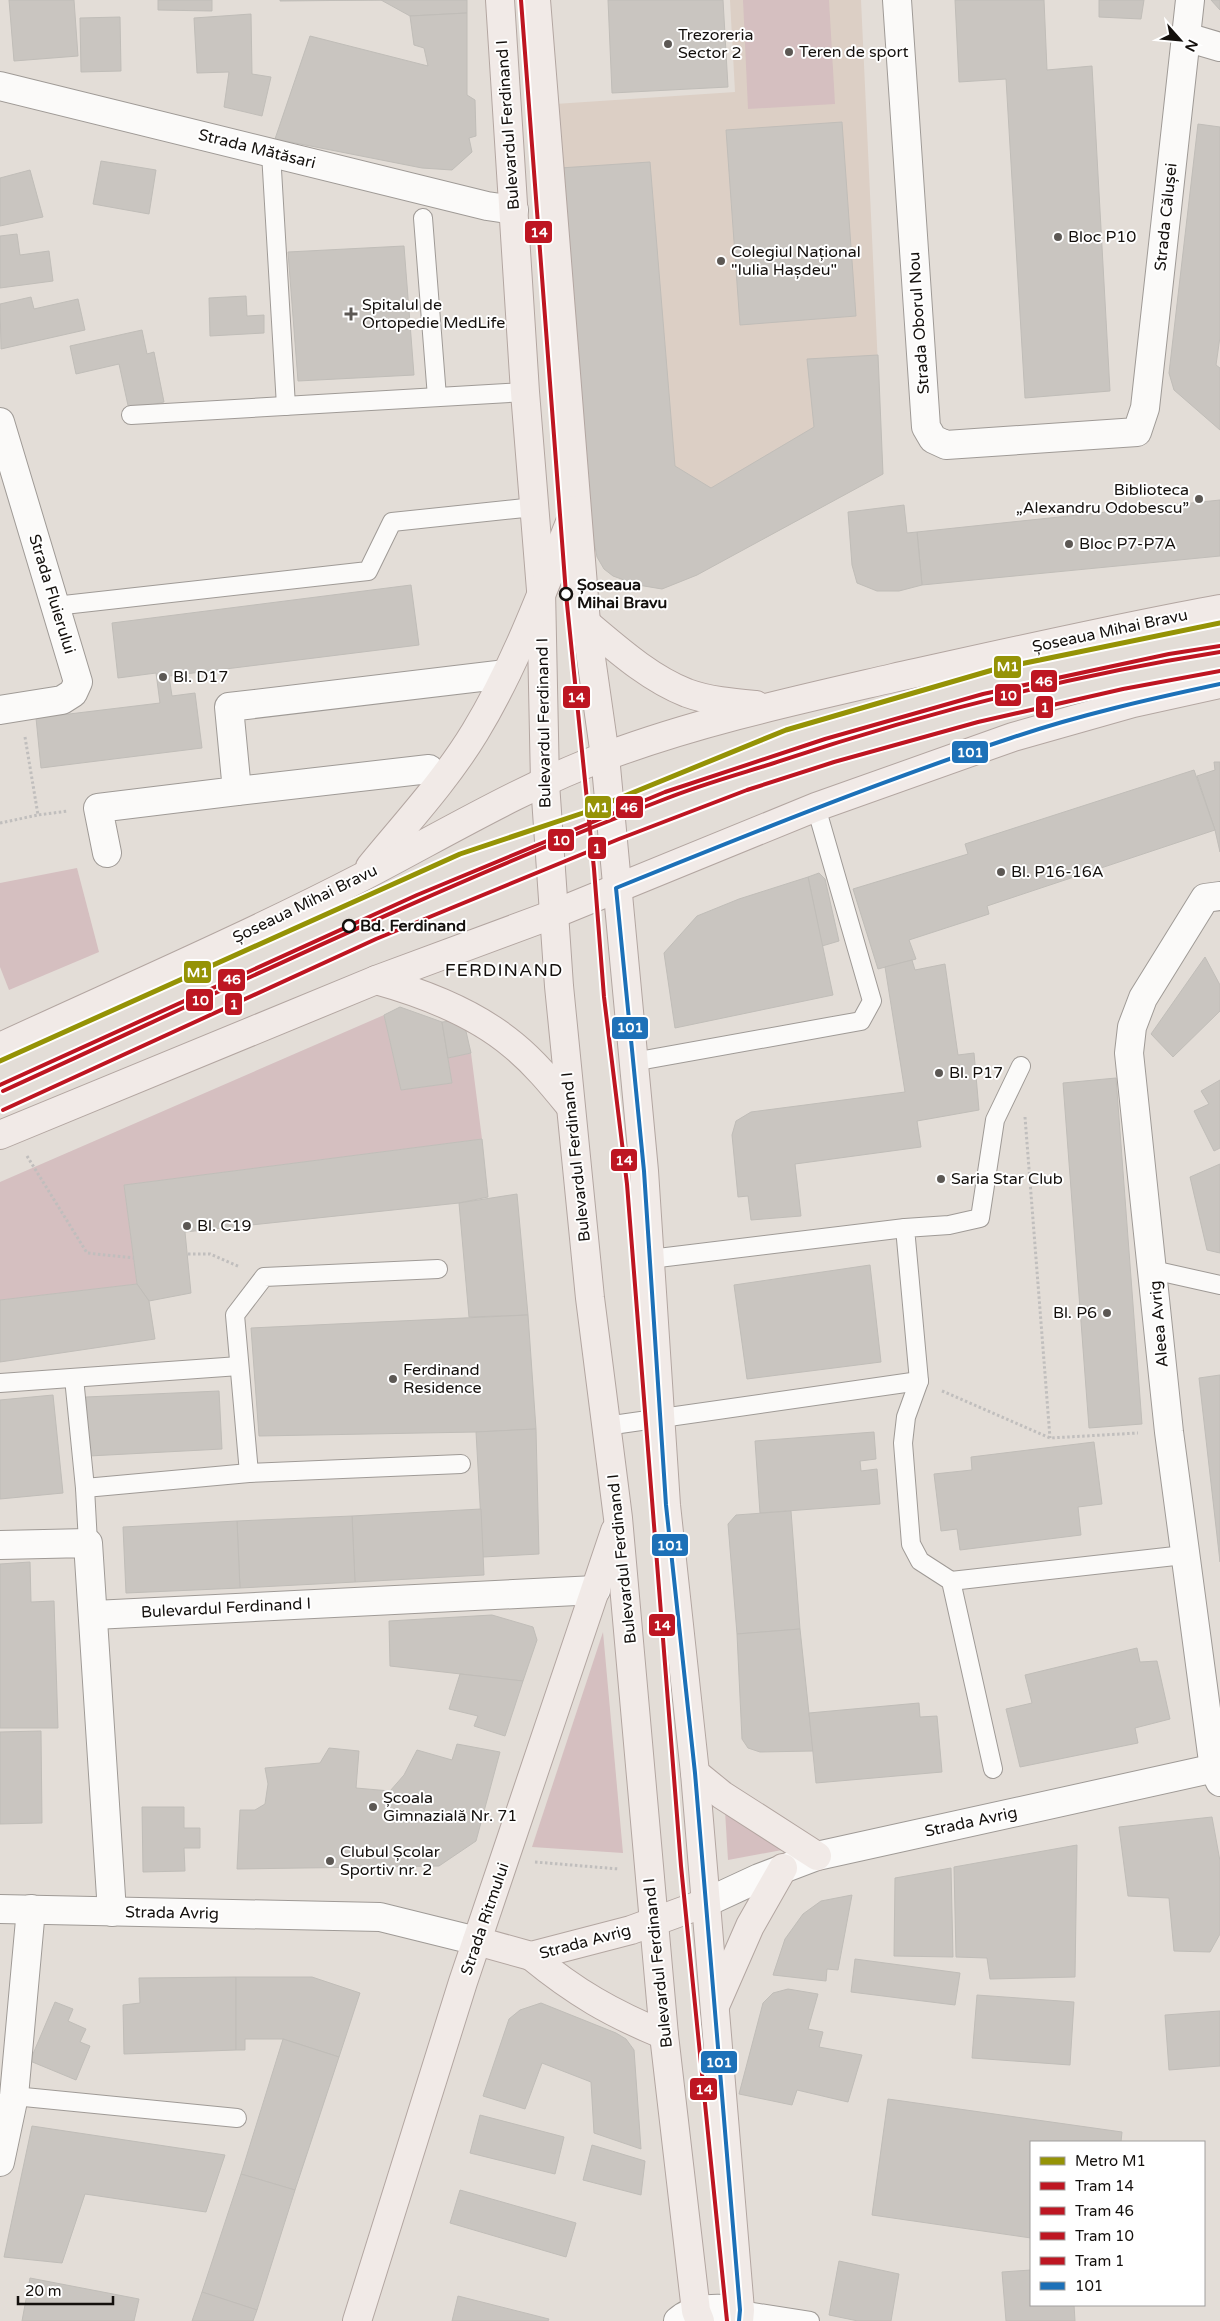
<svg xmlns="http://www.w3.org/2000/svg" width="1220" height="2321" viewBox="0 0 1220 2321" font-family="'Varela Round',sans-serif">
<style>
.built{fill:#dccfc5}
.green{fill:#d5bfc0}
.building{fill:#c9c5c0;stroke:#c0bdb8}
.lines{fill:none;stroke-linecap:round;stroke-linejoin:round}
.lane-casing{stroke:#9f9a96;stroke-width:20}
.street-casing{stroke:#9f9a96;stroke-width:30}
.primary-casing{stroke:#b3a6a1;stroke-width:30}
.path{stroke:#c0bebd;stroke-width:3;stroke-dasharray:2.5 2.5;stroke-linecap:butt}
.lane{stroke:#fbfaf9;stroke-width:18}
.street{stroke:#fbfaf9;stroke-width:28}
.primary{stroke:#f1eae7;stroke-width:28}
.bus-1-casing{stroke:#fff;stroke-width:8}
.bus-1{stroke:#1d71b8;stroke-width:4}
.tram-1-casing{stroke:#fff;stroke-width:8}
.tram-2-casing{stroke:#fff;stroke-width:8}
.tram-3-casing{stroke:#fff;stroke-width:8}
.tram-4-casing{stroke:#fff;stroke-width:8}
.tram-1{stroke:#be1622;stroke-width:4}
.tram-2{stroke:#be1622;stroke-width:4}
.tram-3{stroke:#be1622;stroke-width:4}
.tram-4{stroke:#be1622;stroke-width:4}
.metro-1-casing{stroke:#fff;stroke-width:9}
.metro-1{stroke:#959306;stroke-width:5}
.poi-dot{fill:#5c5854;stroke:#fff;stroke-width:2}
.stop-dot{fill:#fff;stroke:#14100d;stroke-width:2.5}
.labels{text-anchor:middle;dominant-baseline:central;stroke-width:4;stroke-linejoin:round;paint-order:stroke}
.poi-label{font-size:16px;fill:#14100d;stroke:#fff;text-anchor:start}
.street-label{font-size:16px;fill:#14100d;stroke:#fff}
.stop-label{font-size:16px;font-weight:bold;fill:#14100d;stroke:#fff;text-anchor:start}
.neighbourhood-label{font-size:18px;letter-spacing:1px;fill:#14100d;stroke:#fff}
.line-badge{stroke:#fff;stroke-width:2}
.badge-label{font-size:14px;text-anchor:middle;font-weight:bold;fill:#fff}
</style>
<rect width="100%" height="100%" fill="#e3ddd7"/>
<path class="built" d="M730,0h131l22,474 -186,101 -35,14 -24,-4 -25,-9 -9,-7 -49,-465 180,-12z"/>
<g class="green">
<path d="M743,0h86l6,104 -87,5z"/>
<path d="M77,868l22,84 -90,38 -9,-23v-84z"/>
<path d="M384,1015l17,75 51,-7 -4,-25 23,-5 11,86 -358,46 13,99 -137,16v-118z"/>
<path d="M603,1632l20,221 -91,-6z"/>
<path d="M725,1811l57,39 -54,10z"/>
</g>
<g class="building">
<path d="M9,0h65l4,56 -64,5z"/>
<path d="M158,0h54v11l-54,-1z"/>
<path d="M280,0h101l-101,1z"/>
<path d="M381,0h86v13l-57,3z"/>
<path d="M608,0h115l5,87 -116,6z"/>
<path d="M955,0h89l3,70 45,-4 18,325 -85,7 -19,-319 -47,3z"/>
<path d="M1099,0h45l-3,19 -42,-2z"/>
<path d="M1211,0h9v10z"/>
<path d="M467,13v82l8,5 1,36 -7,2 3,14 -20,18 -30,-2 -147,-29 35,-103 118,30 -4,-18 -10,-3 -4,-29z"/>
<path d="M251,14l1,60 19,3 -9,39 -38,-9 5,-35 -32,1 -3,-55z"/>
<path d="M120,17l1,54 -40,1 -1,-54z"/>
<path d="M842,122l14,194 -116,9 -14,-195z"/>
<path d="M1198,124l22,3v210l-4,28 4,3v62l-46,-40 -5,-17z"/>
<path d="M101,161l55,9 -7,44 -56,-10z"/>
<path d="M650,162l25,304 36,22 103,-61 -7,-68 71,-4 5,119 -186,101 -35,14 -24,-4 -25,-9 -9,-7 -7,-12 -4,-21 -33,-368z"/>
<path d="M30,170l13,47 -43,9v-48z"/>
<path d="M17,234l3,21 29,-4 4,30 -53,7v-52z"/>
<path d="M404,246l10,129 -116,6 -10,-129z"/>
<path d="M246,296l1,20 17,-1v18l-54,3 -1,-38z"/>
<path d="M31,297l3,12 44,-10 7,31 -84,19 -1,-45z"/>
<path d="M142,330l5,24 7,-2 10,50 -35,8 -10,-46 -43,10 -6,-28z"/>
<path d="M1220,500v56l-298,29 -5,-53z"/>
<path d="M904,505l3,28 10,-1 5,53 -23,6h-22l-20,-8 -5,-18 -4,-53z"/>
<path d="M411,585l8,60 -250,31 3,20 23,-3 7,55 -161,20 -5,-50 124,-15 -4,-30 -38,5 -6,-55z"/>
<path d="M1214,762h6v90l-5,-22 -18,-54 18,-6z"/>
<path d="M1194,770l21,60 -228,76 2,8 -80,26 7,19 -38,10 -25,-80 115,-35 -3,-10z"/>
<path d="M819,873l6,6 14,62 -17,5 -14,-69z"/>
<path d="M808,877l25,118 -158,33 -11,-75 33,-37 42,-17z"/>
<path d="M1205,957l15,28v26l-47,46 -22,-23z"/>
<path d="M912,960l3,10 30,-6 13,91 16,-2 5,57 -62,11 4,26 -126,17 6,52 -50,4 -3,-24 -10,1 -6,-62 4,-14 15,-9 154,-20 -20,-125z"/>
<path d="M400,1007l42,15 10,61 -51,7 -17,-75z"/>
<path d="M452,1021l13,6 6,26 -23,5 -6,-36z"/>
<path d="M1116,1078l26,346 -53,4 -26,-345z"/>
<path d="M1220,1080v68l-6,3 -20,-40 15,-7 -8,-13z"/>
<path d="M482,1139l6,58 -29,6 -274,29 6,61 -42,8 -12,-17 -13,-99z"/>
<path d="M1220,1164v89l-13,-3 -17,-73z"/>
<path d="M517,1194l11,121 -59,2 -10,-114z"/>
<path d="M870,1265l11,97 -134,17 -13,-94z"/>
<path d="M137,1284l12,17 6,38 -155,23v-62z"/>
<path d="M528,1315l8,114 -60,3 -217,4 -8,-108z"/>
<path d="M1220,1375v187l-21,-184z"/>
<path d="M219,1391l3,58 -133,7 -3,-59z"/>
<path d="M53,1395l10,98 -63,6v-99z"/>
<path d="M536,1429l3,125 -56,3 -7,-125z"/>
<path d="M874,1432l2,27 -16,2 1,10 16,-2 3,35 -120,9 -5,-72z"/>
<path d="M1094,1442l8,62 -24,3 3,28 -121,15 -3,-21 -16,2 -7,-57 38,-4 -1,-13z"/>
<path d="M481,1509l3,66 -129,7 -3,-66z"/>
<path d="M791,1511l9,118 -63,5 -9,-110 8,-9z"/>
<path d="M352,1516l3,66 -115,6 -3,-67z"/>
<path d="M237,1521l3,67 -114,5 -3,-66z"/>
<path d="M30,1562l1,40 23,-1 4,127h-58v-164z"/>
<path d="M492,1615l41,12 4,13 -14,41 -133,-15 -1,-45z"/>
<path d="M800,1629l13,122 -53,1 -12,-4 -6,-9 -5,-105z"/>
<path d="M1137,1648l3,14 17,-1 13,58 -35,9 3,15 -118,24 -14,-58 26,-6 -7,-28z"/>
<path d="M460,1674l63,7 -18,55 -31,-10 4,-10 -29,-7z"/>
<path d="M919,1703l1,14 17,-1 5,56 -126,11 -7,-70z"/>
<path d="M41,1731l1,92 -42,1v-92z"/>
<path d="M457,1744l43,8 -24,89 -37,25 -202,3 3,-59h15l10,-6 3,-20 -3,-16 55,-5 9,-15 30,3 -3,37 34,3 14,-16 13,-25 35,10z"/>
<path d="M142,1807h42v21h16v20h-16l1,23 -42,1z"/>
<path d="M1212,1817l8,44v73l-10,18 -36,-1 -5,-53 -41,-2 -9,-69z"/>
<path d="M1077,1845l-2,132 -85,2 -3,-21 -31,-1 -2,-90z"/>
<path d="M951,1868l2,89 -59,-1 1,-78z"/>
<path d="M852,1895l-14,75 -11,-1 -1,12 -53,-6 12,-36 18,-25 18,-13z"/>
<path d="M855,1959l105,14 -5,32 -104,-13z"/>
<path d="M236,1977v73l-112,4 -1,-49 17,-2 -1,-25z"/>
<path d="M236,1977h76l48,16 -21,64 -56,-18h-38v11h-9z"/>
<path d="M788,1989l30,5 -10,35 15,3 -4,15 43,8 -14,47 -51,-12 -5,15 -53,-11 24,-91 10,-10z"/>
<path d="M977,1995l97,7 -4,63 -98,-7z"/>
<path d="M55,2002l18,7 -5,12 18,8 -6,13 10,4 -14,34 -46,-19z"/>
<path d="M541,2003l75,30 10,6 8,11 7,99 -47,-16 -3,-51 -49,-19 -17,46 -42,-13 26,-77 11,-9z"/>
<path d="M1220,2011v55l-51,4 -4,-55z"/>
<path d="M283,2039l56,18 -44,133 -54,-16z"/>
<path d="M888,2099l234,33 -1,10h-90v96l-159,-23z"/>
<path d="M480,2115l84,22 -9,37 -85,-21z"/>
<path d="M32,2126l193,29 -19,57 -121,-18 -23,69 -58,-6z"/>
<path d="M592,2145l53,16 -4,34 -58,-15z"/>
<path d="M241,2174l54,16 -38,120 -55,-18z"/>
<path d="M460,2190l116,33 -10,34 -116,-34z"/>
<path d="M839,2261l60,13 -8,47h-33l-29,-6z"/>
<path d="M1031,2270v35h43l1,16h-69l-4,-49z"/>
<path d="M30,2278l109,21 -5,22h-112z"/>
<path d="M202,2292l55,18 -4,11h-61z"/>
<path d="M458,2296l91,23 -1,2h-96z"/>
</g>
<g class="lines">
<g class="lane-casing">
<g id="lane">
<path d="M271,153l15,253"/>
<path d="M423,218l14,179"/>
<path d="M131,415l394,-23"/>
<path d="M55,606l313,-35 24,-49 142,-15"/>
<path d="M633,1062l228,-41 11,-20 -56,-194"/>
<path d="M650,1259l255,-31"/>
<path d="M1153,1270l67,15"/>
<path d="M74,1378l11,110"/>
<path d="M0,1383l239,-17"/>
<path d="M606,1426l313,-45"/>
<path d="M249,1473l-14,-158 29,-38 174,-8"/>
<path d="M88,1543l-3,-55 164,-15 212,-9"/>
<path d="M951,1581l233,-26"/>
<path d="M993,1769l-42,-188 -31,-20 -9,-17 -8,-101 3,-26 13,-36 -14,-153 44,-3 31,-7 15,-98 26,-54"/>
<path d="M14,2096l223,22"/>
<path d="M740,2310l70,11"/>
</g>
</g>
<g class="street-casing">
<g id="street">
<path d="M897,0l29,427 7,12 13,6 191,-13 8,-24 45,-408"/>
<path d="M1186,37l34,10"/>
<path d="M0,86l487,120 27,4"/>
<path d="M0,422l78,260 -5,11 -11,7 -62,10"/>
<path d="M237,791l192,-22"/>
<path d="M107,853l-9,-45 139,-17 -8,-84 277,-33"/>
<path d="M1220,896l-15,2 -62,100 -11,29 -3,26 40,379 45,337 6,13"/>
<path d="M0,1545l88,-2 24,369"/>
<path d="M94,1615l502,-25"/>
<path d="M705,1903l54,-25 58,-22 403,-89"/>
<path d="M0,1909l380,8 97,24"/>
<path d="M0,2162l14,-66 17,-187"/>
<path d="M678,2321c16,-15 42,-13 62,-11"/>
</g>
</g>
<g class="primary-casing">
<g id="primary">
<path d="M500,0l25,392 16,198 4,193 14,203 31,312 28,220 46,517 32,276 4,10"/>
<path d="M536,0l50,623 19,133 39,415 22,334 29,268 45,537 -1,11"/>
<path d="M586,623c31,26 63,55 101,70 22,8 46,10 69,12"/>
<path d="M370,867c36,-44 76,-87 105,-135 42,-69 70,-148 100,-222"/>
<path d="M376,980c47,13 99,33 137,65 22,18 39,39 57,61"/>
<path d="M0,1047c121,-56 244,-109 362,-170 81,-42 160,-90 247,-122 92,-34 189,-55 284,-77 109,-24 217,-49 327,-69"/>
<path d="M0,1135l376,-155 178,-66 262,-107 197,-70 120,-34 87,-19"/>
<path d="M695,1773l27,22 95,61"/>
<path d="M477,1941l54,15 100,-26 74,-27"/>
<path d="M531,1956c45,37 80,57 133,79"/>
<path d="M715,2006l35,-80 33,-58"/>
<path d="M357,2321l106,-339 152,-451"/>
</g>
</g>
<g class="path">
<path d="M25,737l13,78 30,-4"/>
<path d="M0,823l38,-8"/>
<path d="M1025,1117l25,321"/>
<path d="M27,1156l60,97 47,5"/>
<path d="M188,1254h22l30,13"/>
<path d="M942,1391l108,47 88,-5"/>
<path d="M535,1862l84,7"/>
</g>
<use href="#lane" class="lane"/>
<use href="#street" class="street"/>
<use href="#primary" class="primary"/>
<g class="bus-1-casing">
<path id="bus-1" d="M739,2321l1,-11 -45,-537 -29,-268 -22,-334 -28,-283c131,-53 262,-106 395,-150 68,-23 139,-39 209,-54"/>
</g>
<use href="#bus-1" class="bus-1"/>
<g class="tram-1-casing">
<path id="tram-1" d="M521,0l45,594 28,275 10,128 23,187 54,682 46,455"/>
</g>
<g class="tram-2-casing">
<path id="tram-2" d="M0,1085l417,-190 248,-103 160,-53 158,-45 186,-40 51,-8"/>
</g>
<g class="tram-3-casing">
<path id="tram-3" d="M3,1091c219,-100 437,-206 662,-292 35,-14 71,-24 106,-35 146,-49 297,-88 449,-112"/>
</g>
<g class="tram-4-casing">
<path id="tram-4" d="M3,1110l373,-171 243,-100 128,-49 87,-28 144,-40 145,-33 97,-18"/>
</g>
<use href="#tram-1" class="tram-1"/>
<use href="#tram-2" class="tram-2"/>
<use href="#tram-3" class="tram-3"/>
<use href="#tram-4" class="tram-4"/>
<g class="metro-1-casing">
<path id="metro-1" d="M0,1061l460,-207 123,-41 203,-83 210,-61 224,-46"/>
</g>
<use href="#metro-1" class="metro-1"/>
</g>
<g class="poi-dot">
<circle cx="668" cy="44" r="5"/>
<circle cx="789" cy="52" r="5"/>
<circle cx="1058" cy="237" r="5"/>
<circle cx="721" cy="261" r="5"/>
<path d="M348.5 306.5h5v5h5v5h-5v5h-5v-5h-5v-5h5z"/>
<circle cx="1199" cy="499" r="5"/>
<circle cx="1069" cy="544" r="5"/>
<circle cx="163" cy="677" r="5"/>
<circle cx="1001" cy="872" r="5"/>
<circle cx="939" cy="1073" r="5"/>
<circle cx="941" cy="1179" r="5"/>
<circle cx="187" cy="1226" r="5"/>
<circle cx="1107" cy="1313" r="5"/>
<circle cx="393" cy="1379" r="5"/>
<circle cx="373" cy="1807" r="5"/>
<circle cx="330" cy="1861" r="5"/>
</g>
<g class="stop-dot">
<circle cx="566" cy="594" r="6"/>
<circle cx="349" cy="926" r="6"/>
</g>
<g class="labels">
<g class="poi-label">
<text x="678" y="35">Trezoreria<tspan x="678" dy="18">Sector 2</tspan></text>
<text x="799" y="52">Teren de sport</text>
<text x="1068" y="237">Bloc P10</text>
<text x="731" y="252">Colegiul Național<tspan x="731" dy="18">"Iulia Hașdeu"</tspan></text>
<text x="362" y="305">Spitalul de<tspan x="362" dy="18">Ortopedie MedLife</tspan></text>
<text x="1189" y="490" text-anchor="end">Biblioteca<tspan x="1189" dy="18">„Alexandru Odobescu”</tspan></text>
<text x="1079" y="544">Bloc P7-P7A</text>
<text x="173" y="677">Bl. D17</text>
<text x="1011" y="872">Bl. P16-16A</text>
<text x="949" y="1073">Bl. P17</text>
<text x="951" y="1179">Saria Star Club</text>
<text x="197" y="1226">Bl. C19</text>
<text x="1097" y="1313" text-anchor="end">Bl. P6</text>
<text x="403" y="1370">Ferdinand<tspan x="403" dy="18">Residence</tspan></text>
<text x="383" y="1798">Școala<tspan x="383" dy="18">Gimnazială Nr. 71</tspan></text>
<text x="340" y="1852">Clubul Școlar<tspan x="340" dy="18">Sportiv nr. 2</tspan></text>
</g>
<g class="street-label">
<text transform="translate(508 125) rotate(-94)">Bulevardul Ferdinand I</text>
<text transform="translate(257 149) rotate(14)">Strada Mătăsari</text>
<text transform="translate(1166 217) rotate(-84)">Strada Călușei</text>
<text transform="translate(919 323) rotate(-94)">Strada Oborul Nou</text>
<text transform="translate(52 594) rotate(73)">Strada Fluierului</text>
<text transform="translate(1110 631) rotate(-12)">Șoseaua Mihai Bravu</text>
<text transform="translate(544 723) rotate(-91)">Bulevardul Ferdinand I</text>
<text transform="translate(305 904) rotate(-26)">Șoseaua Mihai Bravu</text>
<text transform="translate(576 1157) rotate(-96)">Bulevardul Ferdinand I</text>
<text transform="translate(1159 1324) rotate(-95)">Aleea Avrig</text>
<text transform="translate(622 1559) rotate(-96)">Bulevardul Ferdinand I</text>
<text transform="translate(226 1608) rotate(-3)">Bulevardul Ferdinand I</text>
<text transform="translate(971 1822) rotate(-12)">Strada Avrig</text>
<text transform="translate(172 1913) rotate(1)">Strada Avrig</text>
<text transform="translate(485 1919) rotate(-71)">Strada Ritmului</text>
<text transform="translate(585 1942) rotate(-15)">Strada Avrig</text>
<text transform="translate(658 1963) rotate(-96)">Bulevardul Ferdinand I</text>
</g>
<g class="stop-label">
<text x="577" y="585">Șoseaua<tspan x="577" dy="18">Mihai Bravu</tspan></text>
<text x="360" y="926">Bd. Ferdinand</text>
</g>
<g class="neighbourhood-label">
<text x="504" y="970">FERDINAND</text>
</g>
</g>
<g class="line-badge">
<rect x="524" y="220" width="29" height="24" rx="5" fill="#be1622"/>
<rect x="993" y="655" width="29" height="24" rx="5" fill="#959306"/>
<rect x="1030" y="669" width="28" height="24" rx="5" fill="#be1622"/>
<rect x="994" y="683" width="28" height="24" rx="5" fill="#be1622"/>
<rect x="562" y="685" width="29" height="24" rx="5" fill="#be1622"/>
<rect x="1035" y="695" width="19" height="24" rx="5" fill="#be1622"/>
<rect x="951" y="740" width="38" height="24" rx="5" fill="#1d71b8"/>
<rect x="615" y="795" width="29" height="24" rx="5" fill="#be1622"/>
<rect x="584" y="795" width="28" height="24" rx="5" fill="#959306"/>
<rect x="547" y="828" width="28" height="24" rx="5" fill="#be1622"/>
<rect x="587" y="836" width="20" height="24" rx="5" fill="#be1622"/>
<rect x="183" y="960" width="29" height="24" rx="5" fill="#959306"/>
<rect x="217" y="968" width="29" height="24" rx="5" fill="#be1622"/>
<rect x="185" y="988" width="29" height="24" rx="5" fill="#be1622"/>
<rect x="224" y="992" width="19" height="24" rx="5" fill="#be1622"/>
<rect x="611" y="1016" width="38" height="24" rx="5" fill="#1d71b8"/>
<rect x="610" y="1148" width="28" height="24" rx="5" fill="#be1622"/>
<rect x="651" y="1533" width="38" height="24" rx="5" fill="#1d71b8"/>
<rect x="648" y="1613" width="28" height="24" rx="5" fill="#be1622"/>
<rect x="700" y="2050" width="38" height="24" rx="5" fill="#1d71b8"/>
<rect x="689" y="2077" width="29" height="24" rx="5" fill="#be1622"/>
</g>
<g class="badge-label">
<text x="539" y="237">14</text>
<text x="1008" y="671">M1</text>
<text x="1044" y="686">46</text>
<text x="1008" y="700">10</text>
<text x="576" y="702">14</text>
<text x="1045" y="712">1</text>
<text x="970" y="757">101</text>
<text x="629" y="812">46</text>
<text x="598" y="812">M1</text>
<text x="561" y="845">10</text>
<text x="597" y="853">1</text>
<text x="198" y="977">M1</text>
<text x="232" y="984">46</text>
<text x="200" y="1005">10</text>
<text x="234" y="1009">1</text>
<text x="630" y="1032">101</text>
<text x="624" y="1165">14</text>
<text x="670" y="1550">101</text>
<text x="662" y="1630">14</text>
<text x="719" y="2067">101</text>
<text x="704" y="2094">14</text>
</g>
<rect x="1030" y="2141" width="175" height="165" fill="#ffffff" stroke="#a19f9e"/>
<rect x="1040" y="2157" width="25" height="8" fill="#959306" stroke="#a19f9e"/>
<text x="1075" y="2166" font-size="15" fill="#14100d">Metro M1</text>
<rect x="1040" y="2182" width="25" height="8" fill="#be1622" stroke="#a19f9e"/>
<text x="1075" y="2191" font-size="15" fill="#14100d">Tram 14</text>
<rect x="1040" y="2207" width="25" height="8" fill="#be1622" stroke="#a19f9e"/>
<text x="1075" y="2216" font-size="15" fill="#14100d">Tram 46</text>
<rect x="1040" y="2232" width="25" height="8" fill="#be1622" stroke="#a19f9e"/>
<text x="1075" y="2241" font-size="15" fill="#14100d">Tram 10</text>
<rect x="1040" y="2257" width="25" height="8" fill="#be1622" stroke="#a19f9e"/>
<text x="1075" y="2266" font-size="15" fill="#14100d">Tram 1</text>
<rect x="1040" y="2282" width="25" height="8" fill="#1d71b8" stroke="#a19f9e"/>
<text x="1075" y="2291" font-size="15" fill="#14100d">101</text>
<g transform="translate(1180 40) rotate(117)" stroke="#ffffff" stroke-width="4" paint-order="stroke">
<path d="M0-4L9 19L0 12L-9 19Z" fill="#14100d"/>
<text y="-8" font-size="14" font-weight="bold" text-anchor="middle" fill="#14100d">N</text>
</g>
<path d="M18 2296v8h95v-8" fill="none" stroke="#14100d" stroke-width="2.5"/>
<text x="25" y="2296" font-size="15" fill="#14100d" stroke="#ffffff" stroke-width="4" paint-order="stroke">20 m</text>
</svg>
